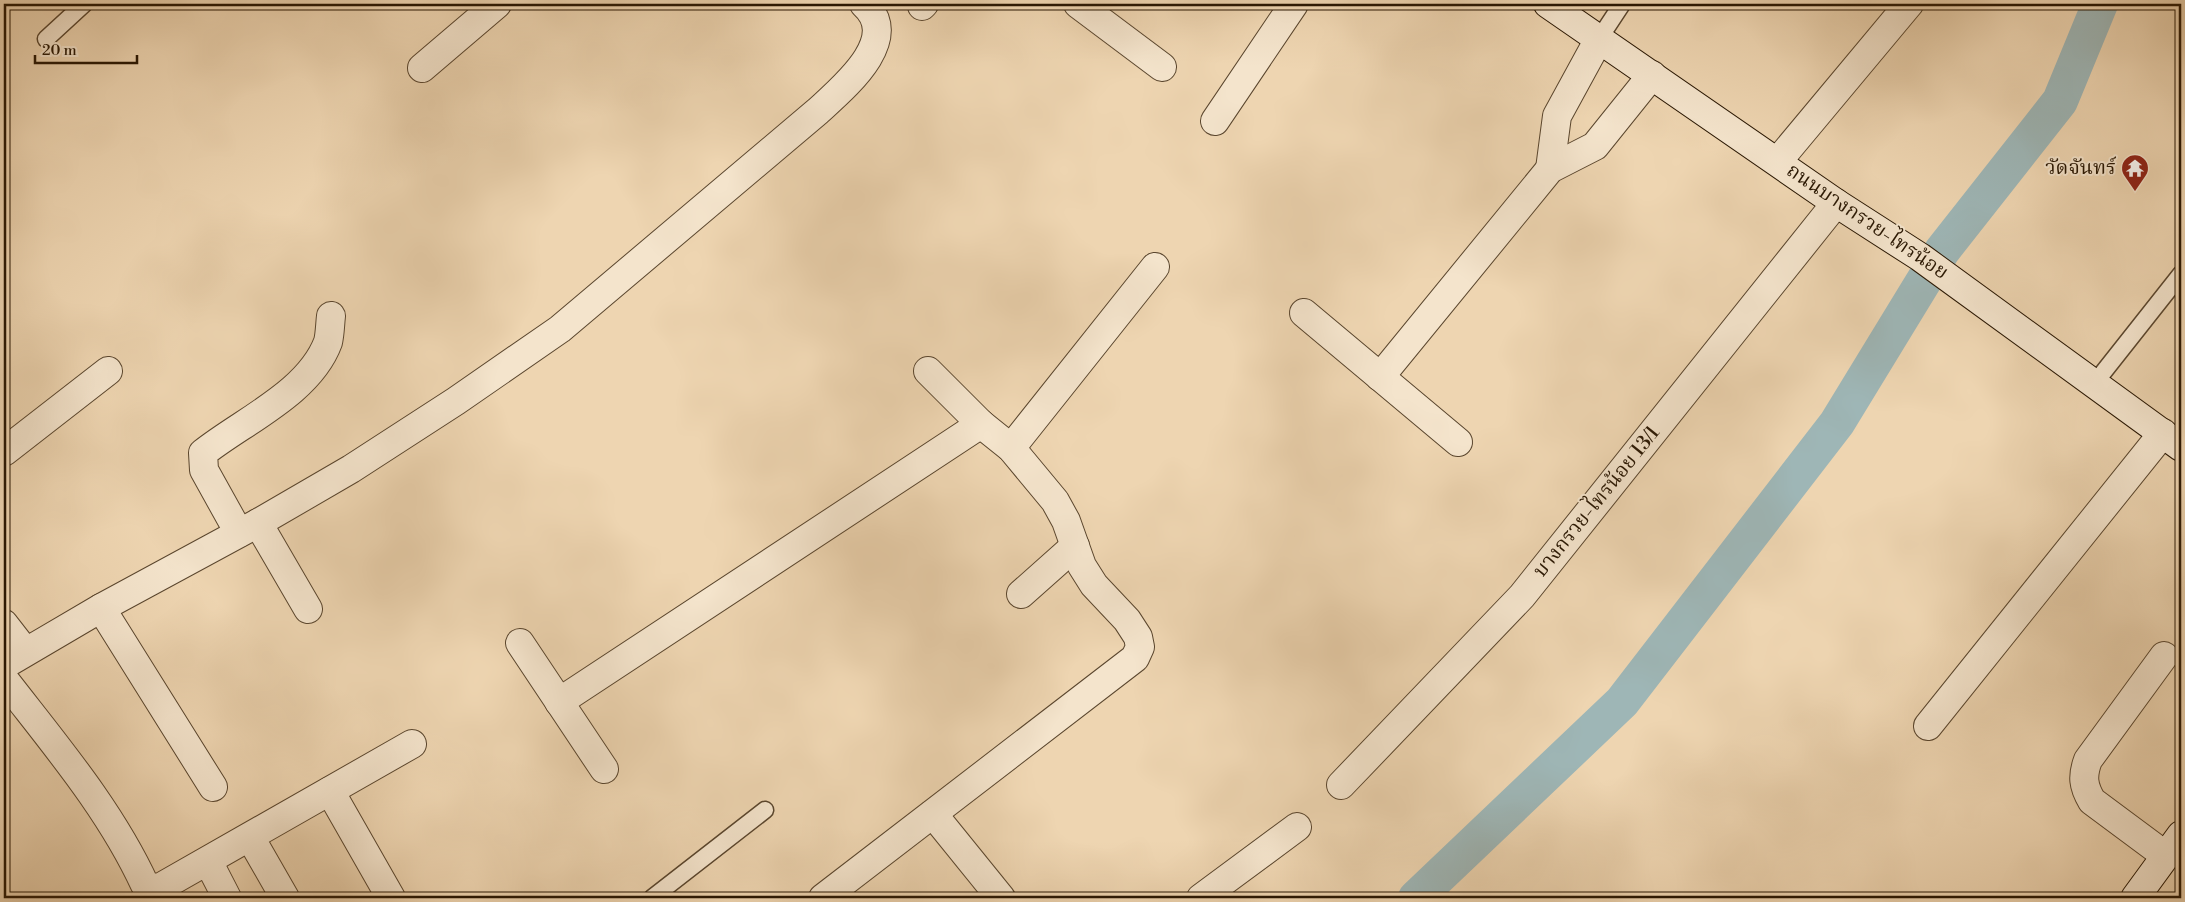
<svg xmlns="http://www.w3.org/2000/svg" width="2185" height="902" viewBox="0 0 2185 902" font-family="'Libre Bodoni','Noto Serif Thai',serif">
<style>
.lines{fill:none;stroke-linecap:round;stroke-linejoin:round}
.canal{stroke:#9eb6b6;stroke-width:36}
.service-casing{stroke:#5a462e;stroke-width:19}
.minor-casing{stroke:#5a462e;stroke-width:30}
.secondary-casing{stroke:#291703;stroke-width:30}
.service{stroke:#f4e4cc;stroke-width:16}
.minor{stroke:#f4e4cc;stroke-width:28}
.secondary{stroke:#f4e4cc;stroke-width:28}
.labels{text-anchor:middle;dominant-baseline:central;stroke-width:4;stroke-linejoin:round;paint-order:stroke}
.poi-label{font-size:20px;fill:#291703;stroke:#f4e4cc;text-anchor:end}
.street-label{font-size:20px;fill:#291703;stroke:#f4e4cc}
</style>
<rect width="100%" height="100%" fill="#eed5b1"/>
<filter id="stains"><feTurbulence type="fractalNoise" baseFrequency=".004" numOctaves="4"/><feColorMatrix values="0 0 0 0 .2 0 0 0 0 .09 0 0 0 0 .02 0 0 0 .5 -.17"/></filter>
<radialGradient id="worn" r=".72"><stop offset=".6" stop-color="#630" stop-opacity="0"/><stop offset="1" stop-color="#630" stop-opacity=".3"/></radialGradient>
<g class="lines">
<path class="canal" d="M1416,898l206,-196 215,-279 105,-172 118,-150 40,-97"/>
<g class="service-casing">
<g id="service">
<path d="M46,39l38,-35"/>
<path d="M1599,39l23,-35"/>
<path d="M2094,384l87,-110"/>
<path d="M652,898l113,-88"/>
</g>
</g>
<g class="minor-casing">
<g id="minor">
<path d="M1078,4l84,63"/>
<path d="M922,6l2,-2"/>
<path d="M422,68l75,-64"/>
<path d="M1215,121l79,-117"/>
<path d="M1778,161l131,-157"/>
<path d="M1550,169l7,-53 42,-77"/>
<path d="M1304,313l154,129"/>
<path d="M1380,377l170,-208 45,-23 57,-71"/>
<path d="M1011,448l144,-181"/>
<path d="M4,452l104,-81"/>
<path d="M258,523l50,86"/>
<path d="M239,533l-35,-63 -1,-17c40,-32 106,-60 125,-111 2,-8 2,-18 3,-26"/>
<path d="M1021,594l54,-48"/>
<path d="M101,608l112,179"/>
<path d="M4,624l21,27"/>
<path d="M520,643l84,126"/>
<path d="M2164,656l-76,104c-6,16 -5,26 4,41l74,55"/>
<path d="M4,665l97,-57 157,-85 93,-54 105,-68 104,-72 258,-218c25,-23 85,-72 46,-107"/>
<path d="M4,679c51,66 106,130 141,206l5,3 11,-1 251,-143"/>
<path d="M559,702l422,-278"/>
<path d="M1928,726l235,-293"/>
<path d="M1341,785l181,-189 314,-393"/>
<path d="M330,791l61,107"/>
<path d="M933,814l68,84"/>
<path d="M250,837l35,61"/>
<path d="M208,861l19,37"/>
<path d="M823,898l312,-240 5,-11 -2,-10 -11,-17 -33,-35 -12,-19 -16,-45 -11,-20 -44,-53 -30,-24 -53,-53"/>
<path d="M1201,898l96,-71"/>
</g>
</g>
<g class="secondary-casing">
<g id="secondary">
<path d="M1548,4l288,199 84,54 261,190"/>
<path d="M2135,898l46,-63"/>
</g>
</g>
<use href="#service" class="service"/>
<use href="#minor" class="minor"/>
<use href="#secondary" class="secondary"/>
</g>
<defs>
<g id="temple-pin" transform="scale(1.4375)"><path d="M0 17L-7.5 6A9.5 9.5 0 1 1 7.5 6Z" fill="#8f2418" stroke="#f4e4cc"/><path d="M0-6L5-2H3V0L6.5 2.5H4V6H1.5V3h-3V6H-4V2.5H-6.5L-3 0V-2H-5Z" fill="#fff"/></g>
</defs>
<g fill-rule="evenodd">
<use href="#temple-pin" x="2135" y="168"/>
</g>
<g class="labels">
<g class="poi-label">
<text x="2116" y="168">วัดจันทร์</text>
</g>
<g class="street-label">
<text transform="translate(1867 222) rotate(34)">ถนนบางกรวย-ไทรน้อย</text>
<text transform="translate(1597 502) rotate(-51)">บางกรวย-ไทรน้อย 13/1</text>
</g>
</g>
<rect width="2185" height="902" fill="none" stroke="#eed5b1" stroke-width="20"/>
<rect x="5" y="5" width="2175" height="892" fill="none" stroke="#291703" stroke-width="2.5"/>
<rect x="10" y="10" width="2165" height="882" fill="none" stroke="#291703"/>
<path d="M35 55v8h102v-8" fill="none" stroke="#291703" stroke-width="2.5"/>
<text x="42" y="55" font-size="15" fill="#291703" stroke="#f4e4cc" stroke-width="4" paint-order="stroke">20 m</text>
<rect width="100%" height="100%" filter="url(#stains)"/>
<rect width="100%" height="100%" fill="url(#worn)"/>
</svg>
